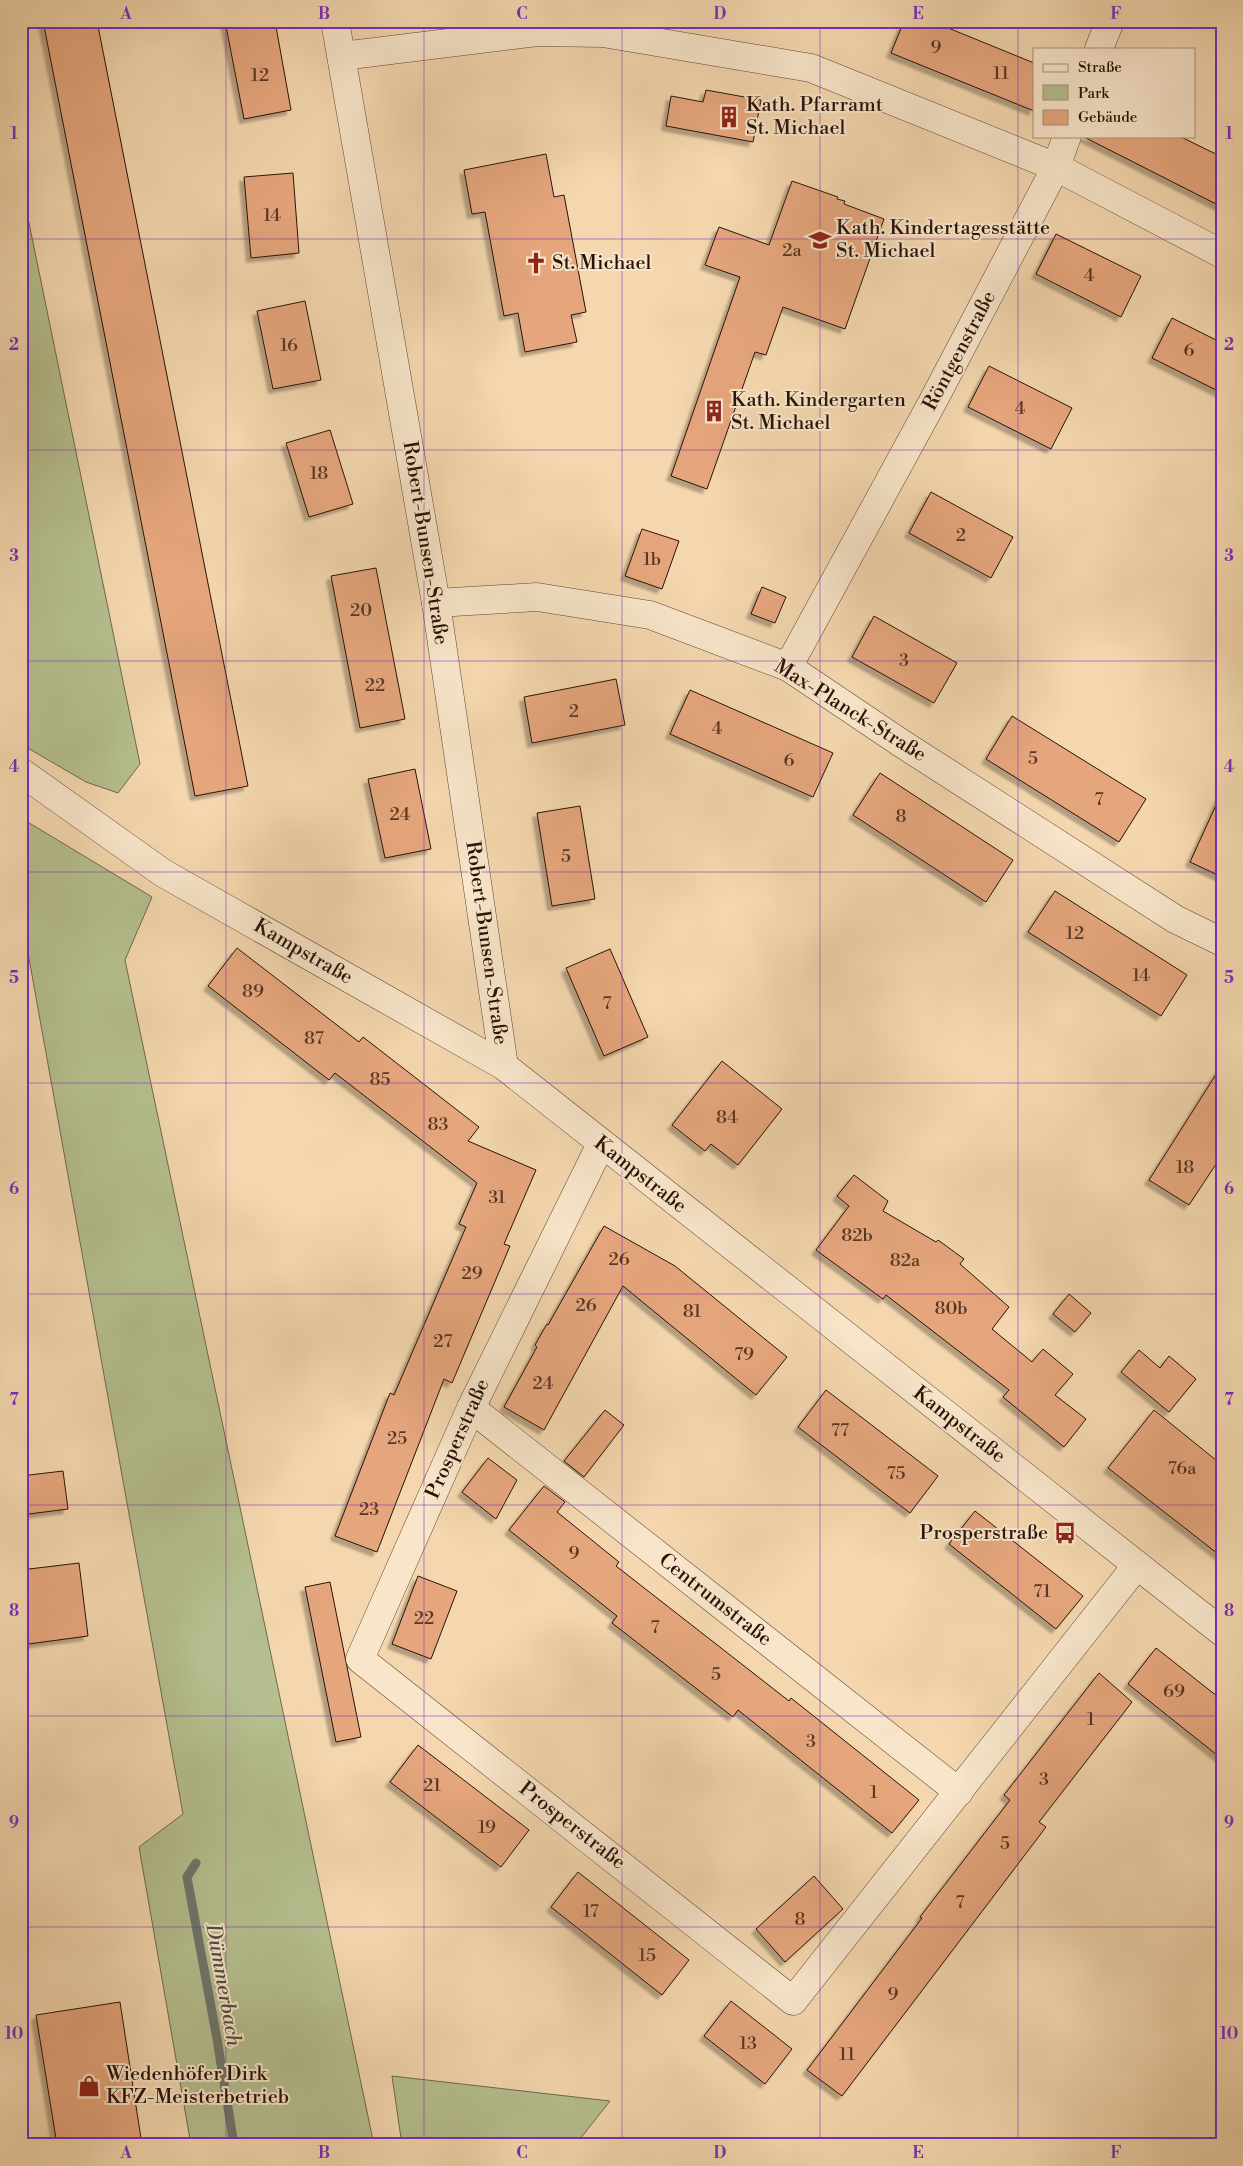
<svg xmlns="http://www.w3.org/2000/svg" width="1243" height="2166" viewBox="0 0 1243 2166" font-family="'Libre Bodoni',serif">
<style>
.green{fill:#b5bf8f;stroke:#6f684c}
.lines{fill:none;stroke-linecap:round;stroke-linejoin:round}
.stream{stroke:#6e766d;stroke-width:9}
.building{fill:#e6a67d;stroke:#291208;filter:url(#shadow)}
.minor-casing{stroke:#5c4332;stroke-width:29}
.minor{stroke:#f8e5ca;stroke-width:28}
.grid{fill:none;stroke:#7b2cbf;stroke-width:1;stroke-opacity:0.55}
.labels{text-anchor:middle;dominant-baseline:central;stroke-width:4;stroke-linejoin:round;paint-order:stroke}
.number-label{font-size:18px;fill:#583725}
.poi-label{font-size:20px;fill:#291208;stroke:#f8e5ca;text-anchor:start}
.street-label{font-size:20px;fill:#291208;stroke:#f8e5ca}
.water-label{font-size:21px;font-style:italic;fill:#514c43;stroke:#f8e5ca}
.neatline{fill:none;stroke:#7b2cbf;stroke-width:2}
.grid-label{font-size:16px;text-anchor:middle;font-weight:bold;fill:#7b2cbf}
</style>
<defs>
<filter id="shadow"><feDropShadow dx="-4.5" dy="4.5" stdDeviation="1" flood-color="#0004"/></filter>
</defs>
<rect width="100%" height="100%" fill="#f4d7ae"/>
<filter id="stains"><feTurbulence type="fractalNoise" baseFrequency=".004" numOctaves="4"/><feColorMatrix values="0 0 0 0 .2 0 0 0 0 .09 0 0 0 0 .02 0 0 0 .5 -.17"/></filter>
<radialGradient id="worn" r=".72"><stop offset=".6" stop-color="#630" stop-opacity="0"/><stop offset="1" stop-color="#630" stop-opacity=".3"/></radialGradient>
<g class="green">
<path d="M21,184l119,580 -22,29 -32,-11 -65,-38z"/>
<path d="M21,818l131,79 -27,63 249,1185h-183l-52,-298 44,-33 -162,-900z"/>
<path d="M392,2076l218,25 -30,38 -1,6h-177z"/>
</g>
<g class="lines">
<path class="stream" d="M196,1863l-9,14 30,162 17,106"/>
</g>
<g class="building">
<path d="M43,21h54l151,765 -53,10z"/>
<path d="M225,21h50l16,89 -47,9z"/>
<path d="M904,21h27l103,42v48l-143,-58z"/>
<path d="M706,90l55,10 -8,42 -87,-16 5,-30 32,6z"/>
<path d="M1082,136h97l43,21v50z"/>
<path d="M546,154l8,43 10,-2 22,117 -15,3 6,27 -52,10 -7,-39 -14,3 -19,-104 -13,2 -8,-44z"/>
<path d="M293,173l6,80 -48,5 -7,-81z"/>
<path d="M792,181l46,16 -1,2 8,2 -1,3 40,15 -39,110 -62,-22 -17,48 -11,-3 -48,137 -36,-13 69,-199 -35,-12 14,-38 50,18z"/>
<path d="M1056,234l85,42 -20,41 -85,-43z"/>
<path d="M305,301l16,79 -48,9 -16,-78z"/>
<path d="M1172,318l50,25v50l-70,-35z"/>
<path d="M989,366l83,42 -21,41 -83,-42z"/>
<path d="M330,430l23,74 -44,13 -23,-74z"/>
<path d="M931,492l82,45 -22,41 -82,-45z"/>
<path d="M642,529l37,12 -17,48 -37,-13z"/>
<path d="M376,568l29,151 -45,9 -29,-152z"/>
<path d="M762,587l24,10 -11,26 -24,-9z"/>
<path d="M874,616l83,47 -23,40 -82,-46z"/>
<path d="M616,679l9,46 -93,18 -8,-46z"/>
<path d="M690,690l143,63 -20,44 -143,-63z"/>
<path d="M1012,716l134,83 -27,43 -133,-83z"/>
<path d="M415,769l16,80 -46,9 -17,-79z"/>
<path d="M880,773l133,87 -27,42 -133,-87z"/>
<path d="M1222,792v85l-32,-15z"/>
<path d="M580,806l15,93 -43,7 -15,-93z"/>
<path d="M1055,891l132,84 -26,41 -133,-84z"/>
<path d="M237,948l122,94 4,-5 116,90 -11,14 68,29 -32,74 6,2 -58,137 -8,-4 -67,173 -42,-16 55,-143 4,2 72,-168 -7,-3 18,-41 -142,-110 -6,7 -121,-94z"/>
<path d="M610,949l38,88 -44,19 -38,-88z"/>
<path d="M722,1061l60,48 -44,56 -27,-21 -6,7 -33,-26z"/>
<path d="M1222,1065v90l-33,50 -40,-25z"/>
<path d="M854,1175l34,26 -5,10 53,31 2,-2 26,19 -4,5 49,43 -17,22 40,33 11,-13 30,25 -18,21 31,24 -22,28 -61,-50 6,-7 -123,-95 -3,4 -67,-49 33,-44 -12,-10z"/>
<path d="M604,1226l71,40 112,91 -31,38 -133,-109 -79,144 -40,-23 33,-60 -2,-2 9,-16 3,-5 1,1z"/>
<path d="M1069,1294l22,19 -16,19 -22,-18z"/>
<path d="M1139,1350l21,18 9,-12 27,23 -27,33 -48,-40z"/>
<path d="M826,1390l112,86 -28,37 -112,-86z"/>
<path d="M605,1410l19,15 -40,52 -20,-16z"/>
<path d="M1154,1410l68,55v92l-114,-89z"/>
<path d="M488,1458l29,22 -21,39 -34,-27z"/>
<path d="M63,1471l5,38 -47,6v-39z"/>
<path d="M544,1486l21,16 -8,10 62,50 -3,4 173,135 2,-3 128,102 -27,33 -154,-123 -5,7 -121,-94 5,-7 -108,-86z"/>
<path d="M975,1511l108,85 -27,33 -107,-85z"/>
<path d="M79,1563l9,73 -67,9v-75z"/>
<path d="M418,1576l39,15 -26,68 -39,-15z"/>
<path d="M330,1582l31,155 -25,5 -31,-155z"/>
<path d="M1156,1648l66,52v59l-94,-75z"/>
<path d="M1099,1673l33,29 -93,120 7,5 -204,269 -35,-26 115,-152 -2,-1 90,-117 -6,-5z"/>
<path d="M418,1745l111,85 -28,37 -111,-85z"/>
<path d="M578,1872l111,88 -27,35 -111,-88z"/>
<path d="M814,1876l29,33 -58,53 -29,-33z"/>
<path d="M731,2001l61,48 -27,35 -61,-48z"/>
<path d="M120,2002l22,143h-85l-21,-130z"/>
</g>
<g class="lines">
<g class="minor-casing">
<g id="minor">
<path d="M335,21l101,582 68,463"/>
<path d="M1099,49l11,-28"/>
<path d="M342,56l195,-24 66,1 208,35 245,99 166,87"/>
<path d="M436,603l101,-6 113,18 138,52 113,76 274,176 47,23"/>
<path d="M788,667l144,-264 124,-236 11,-31"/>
<path d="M21,772l142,101 341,193 718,566"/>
<path d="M601,1144l-130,264 -111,251 433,342 344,-436"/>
<path d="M471,1408l488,384"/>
</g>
</g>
<use href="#minor" class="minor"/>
</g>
<path class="grid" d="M226,21v2124M424,21v2124M622,21v2124M820,21v2124M1018,21v2124M21,239h1201M21,450h1201M21,661h1201M21,872h1201M21,1083h1201M21,1294h1201M21,1505h1201M21,1716h1201M21,1927h1201"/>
<defs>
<g id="building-bare" transform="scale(1.725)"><path d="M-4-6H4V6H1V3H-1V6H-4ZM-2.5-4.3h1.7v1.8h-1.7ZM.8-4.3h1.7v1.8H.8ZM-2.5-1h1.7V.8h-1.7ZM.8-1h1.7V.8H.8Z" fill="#8f2418" stroke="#f8e5ca" stroke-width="2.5" paint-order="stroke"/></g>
<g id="school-bare" transform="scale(1.725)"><path d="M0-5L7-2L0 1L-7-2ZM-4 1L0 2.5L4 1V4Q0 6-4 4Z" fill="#8f2418" stroke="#f8e5ca" stroke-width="2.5" paint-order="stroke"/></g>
<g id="church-bare" transform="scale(1.725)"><path d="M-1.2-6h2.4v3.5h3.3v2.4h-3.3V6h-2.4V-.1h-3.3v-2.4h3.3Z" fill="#8f2418" stroke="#f8e5ca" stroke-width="2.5" paint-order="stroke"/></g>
<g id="bus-bare" transform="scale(1.725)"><path d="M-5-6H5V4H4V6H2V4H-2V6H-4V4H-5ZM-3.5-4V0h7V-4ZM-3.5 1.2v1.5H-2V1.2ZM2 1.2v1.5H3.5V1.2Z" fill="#8f2418" stroke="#f8e5ca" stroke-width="2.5" paint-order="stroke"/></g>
<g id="shop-bare" transform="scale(1.725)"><path d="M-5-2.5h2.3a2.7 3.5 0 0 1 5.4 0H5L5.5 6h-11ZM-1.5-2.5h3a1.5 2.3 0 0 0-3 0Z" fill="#8f2418" stroke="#f8e5ca" stroke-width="2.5" paint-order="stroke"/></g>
</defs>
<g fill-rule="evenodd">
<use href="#building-bare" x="729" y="117"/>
<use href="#school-bare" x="820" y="240"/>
<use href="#church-bare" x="536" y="263"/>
<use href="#building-bare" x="714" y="411"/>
<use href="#bus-bare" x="1065" y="1533"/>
<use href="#shop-bare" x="89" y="2086"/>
</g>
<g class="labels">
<g class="number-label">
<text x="936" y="47">9</text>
<text x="1001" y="73">11</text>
<text x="260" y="75">12</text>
<text x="272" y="215">14</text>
<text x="792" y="250">2a</text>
<text x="1089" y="275">4</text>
<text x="289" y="345">16</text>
<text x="1189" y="350">6</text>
<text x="1020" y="408">4</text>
<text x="319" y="473">18</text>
<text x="961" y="535">2</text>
<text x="652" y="559">1b</text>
<text x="361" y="610">20</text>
<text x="904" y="660">3</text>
<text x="375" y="685">22</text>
<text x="574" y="711">2</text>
<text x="717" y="728">4</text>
<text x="1033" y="758">5</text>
<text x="789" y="760">6</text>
<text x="1099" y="799">7</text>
<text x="400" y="814">24</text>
<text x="901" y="816">8</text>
<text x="566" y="856">5</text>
<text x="1075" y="933">12</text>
<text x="1141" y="975">14</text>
<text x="253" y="991">89</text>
<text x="607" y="1003">7</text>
<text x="314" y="1038">87</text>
<text x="380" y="1079">85</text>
<text x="727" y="1117">84</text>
<text x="438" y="1124">83</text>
<text x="1185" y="1167">18</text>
<text x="497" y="1197">31</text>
<text x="857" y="1235">82b</text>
<text x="619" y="1259">26</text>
<text x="905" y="1260">82a</text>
<text x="472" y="1273">29</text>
<text x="586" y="1305">26</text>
<text x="951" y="1308">80b</text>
<text x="692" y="1311">81</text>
<text x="443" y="1341">27</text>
<text x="744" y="1354">79</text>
<text x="543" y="1383">24</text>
<text x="840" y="1430">77</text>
<text x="397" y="1438">25</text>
<text x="1182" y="1468">76a</text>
<text x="896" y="1473">75</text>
<text x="369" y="1509">23</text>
<text x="574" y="1553">9</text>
<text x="1042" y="1591">71</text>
<text x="424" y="1618">22</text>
<text x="655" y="1627">7</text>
<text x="716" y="1674">5</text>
<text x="1174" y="1691">69</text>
<text x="1091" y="1719">1</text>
<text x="811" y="1741">3</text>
<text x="1044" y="1779">3</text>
<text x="432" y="1785">21</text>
<text x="874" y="1792">1</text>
<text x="487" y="1827">19</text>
<text x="1005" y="1843">5</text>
<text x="960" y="1902">7</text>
<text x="591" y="1911">17</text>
<text x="800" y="1919">8</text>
<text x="647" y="1955">15</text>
<text x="893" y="1994">9</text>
<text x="748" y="2043">13</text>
<text x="847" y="2054">11</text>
</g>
<g class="poi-label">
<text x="746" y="105">Kath. Pfarramt<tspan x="746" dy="23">St. Michael</tspan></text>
<text x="836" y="228">Kath. Kindertagesstätte<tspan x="836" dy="23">St. Michael</tspan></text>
<text x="552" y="263">St. Michael</text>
<text x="731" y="400">Kath. Kindergarten<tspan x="731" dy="23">St. Michael</tspan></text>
<text x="1048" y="1533" text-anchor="end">Prosperstraße</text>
<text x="106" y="2074">Wiedenhöfer Dirk<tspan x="106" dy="23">KFZ-Meisterbetrieb</tspan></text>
</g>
<g class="street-label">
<text transform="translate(960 351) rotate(-62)">Röntgenstraße</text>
<text transform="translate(425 543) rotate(81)">Robert-Bunsen-Straße</text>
<text transform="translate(850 711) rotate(32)">Max-Planck-Straße</text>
<text transform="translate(486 943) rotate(82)">Robert-Bunsen-Straße</text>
<text transform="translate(303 952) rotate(30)">Kampstraße</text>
<text transform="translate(640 1175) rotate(38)">Kampstraße</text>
<text transform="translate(959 1425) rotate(38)">Kampstraße</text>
<text transform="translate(458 1439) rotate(-66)">Prosperstraße</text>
<text transform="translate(715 1600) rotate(38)">Centrumstraße</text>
<text transform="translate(572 1826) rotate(38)">Prosperstraße</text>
</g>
<g class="water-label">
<text transform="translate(223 1985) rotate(80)">Dümmerbach</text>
</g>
</g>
<rect width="1243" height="2166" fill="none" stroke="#f4d7ae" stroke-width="55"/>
<rect x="1033" y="48" width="162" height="90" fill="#f8e5ca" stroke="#a5917c"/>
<rect x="1043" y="64" width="25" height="8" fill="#f8e5ca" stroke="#a5917c"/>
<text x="1078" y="72" font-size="15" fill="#291208">Straße</text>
<rect x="1043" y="85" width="25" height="15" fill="#b5bf8f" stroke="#a5917c"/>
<text x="1078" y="98" font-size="15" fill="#291208">Park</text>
<rect x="1043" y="110" width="25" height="15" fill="#e6a67d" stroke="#a5917c"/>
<text x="1078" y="122" font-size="15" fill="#291208">Gebäude</text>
<rect x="28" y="28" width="1188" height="2110" class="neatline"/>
<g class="grid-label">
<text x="126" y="19">A</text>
<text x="324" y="19">B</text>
<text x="522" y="19">C</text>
<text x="720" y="19">D</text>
<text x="918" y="19">E</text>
<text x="1116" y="19">F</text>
<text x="14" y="139">1</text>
<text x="1229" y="139">1</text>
<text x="14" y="350">2</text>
<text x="1229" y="350">2</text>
<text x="14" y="561">3</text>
<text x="1229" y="561">3</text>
<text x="14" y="772">4</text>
<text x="1229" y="772">4</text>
<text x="14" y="983">5</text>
<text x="1229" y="983">5</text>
<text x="14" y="1194">6</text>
<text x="1229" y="1194">6</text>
<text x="14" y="1405">7</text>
<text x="1229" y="1405">7</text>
<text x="14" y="1616">8</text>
<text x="1229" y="1616">8</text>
<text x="14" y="1828">9</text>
<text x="1229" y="1828">9</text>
<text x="14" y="2039">10</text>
<text x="1229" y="2039">10</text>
<text x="126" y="2158">A</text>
<text x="324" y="2158">B</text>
<text x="522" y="2158">C</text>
<text x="720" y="2158">D</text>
<text x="918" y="2158">E</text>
<text x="1116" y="2158">F</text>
</g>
<rect width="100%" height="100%" filter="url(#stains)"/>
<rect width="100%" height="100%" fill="url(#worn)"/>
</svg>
